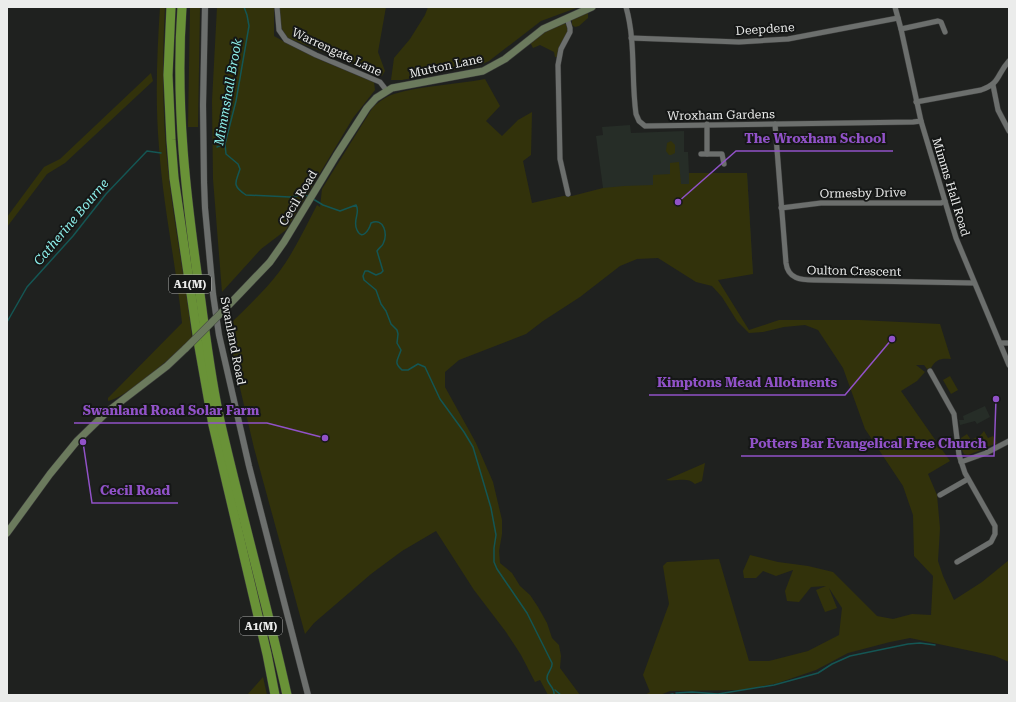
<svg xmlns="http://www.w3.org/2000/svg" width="1016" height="702" viewBox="0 0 1016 702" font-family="'Roboto Serif',serif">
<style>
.built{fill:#262d27}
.green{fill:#32320b}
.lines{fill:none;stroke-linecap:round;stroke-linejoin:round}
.stream{stroke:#145654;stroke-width:1.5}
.minor-casing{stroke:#3b3c3b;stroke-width:6}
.tertiary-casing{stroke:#3b3c3b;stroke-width:7}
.secondary-casing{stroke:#3b3c3b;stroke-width:8}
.motorway-casing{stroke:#3b3c3b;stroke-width:10}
.minor{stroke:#6c6f6d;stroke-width:5}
.tertiary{stroke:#6c6f6d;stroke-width:6}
.secondary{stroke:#6b7a5d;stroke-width:7}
.motorway{stroke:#699237;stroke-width:9}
.secondary-bridge-casing{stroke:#3b3c3b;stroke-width:8;stroke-linecap:butt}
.secondary-bridge{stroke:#6b7a5d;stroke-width:7}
.labels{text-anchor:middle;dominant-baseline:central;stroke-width:4;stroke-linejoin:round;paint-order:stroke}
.shield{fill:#151716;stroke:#abacab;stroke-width:1}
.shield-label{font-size:11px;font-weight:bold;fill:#ebeceb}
.street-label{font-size:12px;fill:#ebeceb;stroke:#151716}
.water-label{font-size:13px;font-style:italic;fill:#8df0ec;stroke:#151716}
.leader{fill:none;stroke:#9152c8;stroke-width:1.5}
.callout-dot{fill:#9152c8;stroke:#151716;stroke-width:1.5}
.callout-label{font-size:13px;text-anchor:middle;font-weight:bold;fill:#9152c8;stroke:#151716;stroke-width:4;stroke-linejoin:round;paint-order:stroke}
</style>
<rect width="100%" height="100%" fill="#1f211f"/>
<g class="built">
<path d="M630,125l1,8 53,-2v21h4l1,21h58l6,101 -150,-86 -7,-52 7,-1 -1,-8z"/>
<path d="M985,406l5,11 -13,7 -2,-3 -15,4 -1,-5h5l-1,-4z"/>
</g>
<g class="green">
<path d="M160,7h5c-3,57 -3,114 4,171 6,53 17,106 23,160 -15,14 -65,60 -84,63v-3l74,-75c-6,-59 -19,-117 -23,-176 -4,-47 -2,-93 1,-140z"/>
<path d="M190,7h10l-2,120h-10z"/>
<path d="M217,7h57v29c32,19 65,32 100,46l1,8 -22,28 -67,112 -25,19 -39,43 -9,-113 -1,-78z"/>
<path d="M280,7h106l-8,45 7,19 -3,5 -94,-38c-9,-10 -8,-18 -8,-31z"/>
<path d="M428,7h151l-38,14 -52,40 -9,4 -78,15h-11l3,-22 16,-19 15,-24z"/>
<path d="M588,12v6l-9,8 -4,1 -3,-2v-6z"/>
<path d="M563,23l3,1 2,7 -8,15 -3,11h-2l-1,-5 -14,-7 -7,3 -3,-6 10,-8z"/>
<path d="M151,73l2,8 -88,82 -18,11 -40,53v-10l37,-50 16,-8z"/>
<path d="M485,79l15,27 -14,15 16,15 16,-16 14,-8 -1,43 -8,6 9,42 31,-7h9l31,-8 21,-2 29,-1v-10l17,-1v-11l9,-1 2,22h8v-11h58l6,101 -35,6 31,50 30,-10h81l80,4 11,35c-10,-1 -15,0 -20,9l-4,1 -3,-4h-8l9,7 -8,9 -16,10 49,70 -22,13 9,21 3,33 -2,33 5,15 11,24 28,-18 27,-22v102l-14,-6 -85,-18 -20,4 -42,11 -32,17 -38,13 -35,7 -73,1 -10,4h-15l5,-3 -7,-17 26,-71 -6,-38 4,-4 52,-3 30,102h20l39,-10 31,-16 3,-27 -13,-20 8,20 -12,4 -9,-22 10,-4 -15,1 -12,15 -12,-1 -2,-10 8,-21 -17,6 -13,-5 -7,7h-12l-1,-7 7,-16 28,7 30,4 25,6 44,44 16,3 19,-5 19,1 2,-39 -19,-20 -1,-41 -10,-29 -38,-57 -22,-61 -25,-38 -13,-5 -21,2 -21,5 -14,1 -12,-12 -15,-24 -10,-11 -16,-4 -38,-24 -21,1 -17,7 -40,31 -37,24 -17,13 -67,26 -14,12v15l31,56 17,39 9,38v14l-3,17 1,12 12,10 8,13 10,9 8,12 9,16 5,15 7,7 2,11 -1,12 20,27h-32l-8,-15 -5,2 -14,-27 -15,-23 -32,-42 -38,-59 -34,20 -31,23 -57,49 -9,11 -51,-186 -28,-120c18,-18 37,-35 53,-56 15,-20 26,-44 38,-67l3,2 2,-18 51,-82c6,-5 13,-11 21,-13 29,-9 61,-9 91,-15z"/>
<path d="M671,141l4,4v8l-4,2h-2l-3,-4 1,-8z"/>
<path d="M950,376l8,14 -7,4 -8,-14z"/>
<path d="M984,431l4,7 5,-2 4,7 -12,5 -6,-11z"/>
<path d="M967,434l4,6 6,-3 7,12 -16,6 -4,-1 -2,-4 -1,-12z"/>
<path d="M705,463l-3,18 -7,3c-8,-8 -19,-2 -29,-4z"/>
<path d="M263,677l4,18h-20z"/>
</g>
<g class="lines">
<g class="stream">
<path d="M244,7l3,8 2,11 -13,75 -11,43 1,10 12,10 2,5c-4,13 -9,16 6,26l44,2 12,-2 6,1"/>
<path d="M217,147l7,-3"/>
<path d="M313,199l10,6 17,6 16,-6c5,8 -4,15 1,25 5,11 12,0 14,-7 13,-6 17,11 12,21 -1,2 -4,4 -6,7l6,20 -2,2 -5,2 -8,-4h-3l-2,5 1,4 12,10 5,14 5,7 5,13 6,6 1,4 -1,9 4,7c-3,10 -8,12 1,20h6l10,-6 7,3 15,32 24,33 9,15 18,61 5,27 -2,13v14l3,7 30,44 25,50c1,6 -5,9 -5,15 0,6 8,9 7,17"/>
<path d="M7,322l20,-35 46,-51 33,-42 41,-43 14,2"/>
<path d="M555,690l6,5"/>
<path d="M676,693l16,-1 26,2 56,-9 44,-12 14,-9 18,-8 58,-12 12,-1 15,2"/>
<path d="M668,695l5,-1"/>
</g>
<g class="minor-casing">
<g id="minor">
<path d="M277,7l2,23 7,10 30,15 64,27 7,9"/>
<path d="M626,7c10,35 5,72 10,107l3,7 6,5 268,-4 8,-1"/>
<path d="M895,7l6,22 20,92 35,117 53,127"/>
<path d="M567,18l3,10v4l-9,17 -3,16 2,94 8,35"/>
<path d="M901,29l37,-8 3,1 4,10"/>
<path d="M631,38l108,4 49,-3 110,-21"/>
<path d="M993,85l5,25 11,21"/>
<path d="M916,102l65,-12c20,-7 15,-15 28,-29"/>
<path d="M707,124v30"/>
<path d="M775,124l11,139c2,16 15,17 28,17l160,3"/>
<path d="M701,154h21l2,10"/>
<path d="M781,208l40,-5h120l4,-2"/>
<path d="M1000,343h9"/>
<path d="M930,371l24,43 5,41 6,18 30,53v8l-4,8 -34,20"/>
<path d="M961,462l25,-9 23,-12"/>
<path d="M940,495l28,-16"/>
</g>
</g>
<g class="tertiary-casing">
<path id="tertiary" d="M205,7l-2,98 1,77 1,26 8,86 6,41 30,131 59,229"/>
</g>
<g class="secondary-casing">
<g id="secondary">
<path d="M226,308l44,-46 14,-20 52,-86 31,-48 9,-10 16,-10 91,-17 22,-12 38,-30 49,-22"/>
<path d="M7,533l43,-59 27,-33 30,-29 60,-46 19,-18"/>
</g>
</g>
<g class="motorway-casing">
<g id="motorway">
<path d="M171,7l-3,68 3,65 3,38 24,163 15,84 54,229 8,41"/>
<path d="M182,7c-7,97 4,191 18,287 6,44 11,88 21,131 21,91 46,180 66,270"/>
</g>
</g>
<use href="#minor" class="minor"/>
<use href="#tertiary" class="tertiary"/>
<use href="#secondary" class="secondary"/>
<use href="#motorway" class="motorway"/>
<g class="secondary-bridge-casing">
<path id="secondary-bridge" d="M186,348l40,-40"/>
</g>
<use href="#secondary-bridge" class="secondary-bridge"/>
</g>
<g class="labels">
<g class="shield">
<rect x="169" y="275" width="42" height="18" rx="3"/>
<rect x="240" y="617" width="42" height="18" rx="3"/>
</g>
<g class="shield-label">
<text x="190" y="284">A1(M)</text>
<text x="261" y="626">A1(M)</text>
</g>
<g class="street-label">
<text transform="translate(765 29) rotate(-4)">Deepdene</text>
<text transform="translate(337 52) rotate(25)">Warrengate Lane</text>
<text transform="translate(446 66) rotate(-12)">Mutton Lane</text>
<text transform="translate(721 115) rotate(-1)">Wroxham Gardens</text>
<text transform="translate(951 187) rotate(73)">Mimms Hall Road</text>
<text transform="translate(863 193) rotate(-1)">Ormesby Drive</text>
<text transform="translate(298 198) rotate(-59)">Cecil Road</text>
<text transform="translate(854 271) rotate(1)">Oulton Crescent</text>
<text transform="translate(233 341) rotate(79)">Swanland Road</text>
</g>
<g class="water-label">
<text transform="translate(228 92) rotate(-80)">Mimmshall Brook</text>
<text transform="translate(71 222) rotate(-50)">Catherine Bourne</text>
</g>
</g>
<path class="leader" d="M678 202L736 151H893M892 339L845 395H649M325 438L267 423H74M996 399L994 456H741M83 442L92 503H178"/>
<g class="callout-dot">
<circle cx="678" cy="202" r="4"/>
<circle cx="892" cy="339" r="4"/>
<circle cx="325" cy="438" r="4"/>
<circle cx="996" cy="399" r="4"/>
<circle cx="83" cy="442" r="4"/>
</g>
<g class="callout-label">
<text x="815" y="143">The Wroxham School</text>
<text x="747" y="387">Kimptons Mead Allotments</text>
<text x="171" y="415">Swanland Road Solar Farm</text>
<text x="868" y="448">Potters Bar Evangelical Free Church</text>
<text x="135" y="495">Cecil Road</text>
</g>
<rect width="1016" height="702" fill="none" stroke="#ebeceb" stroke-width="16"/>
</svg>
